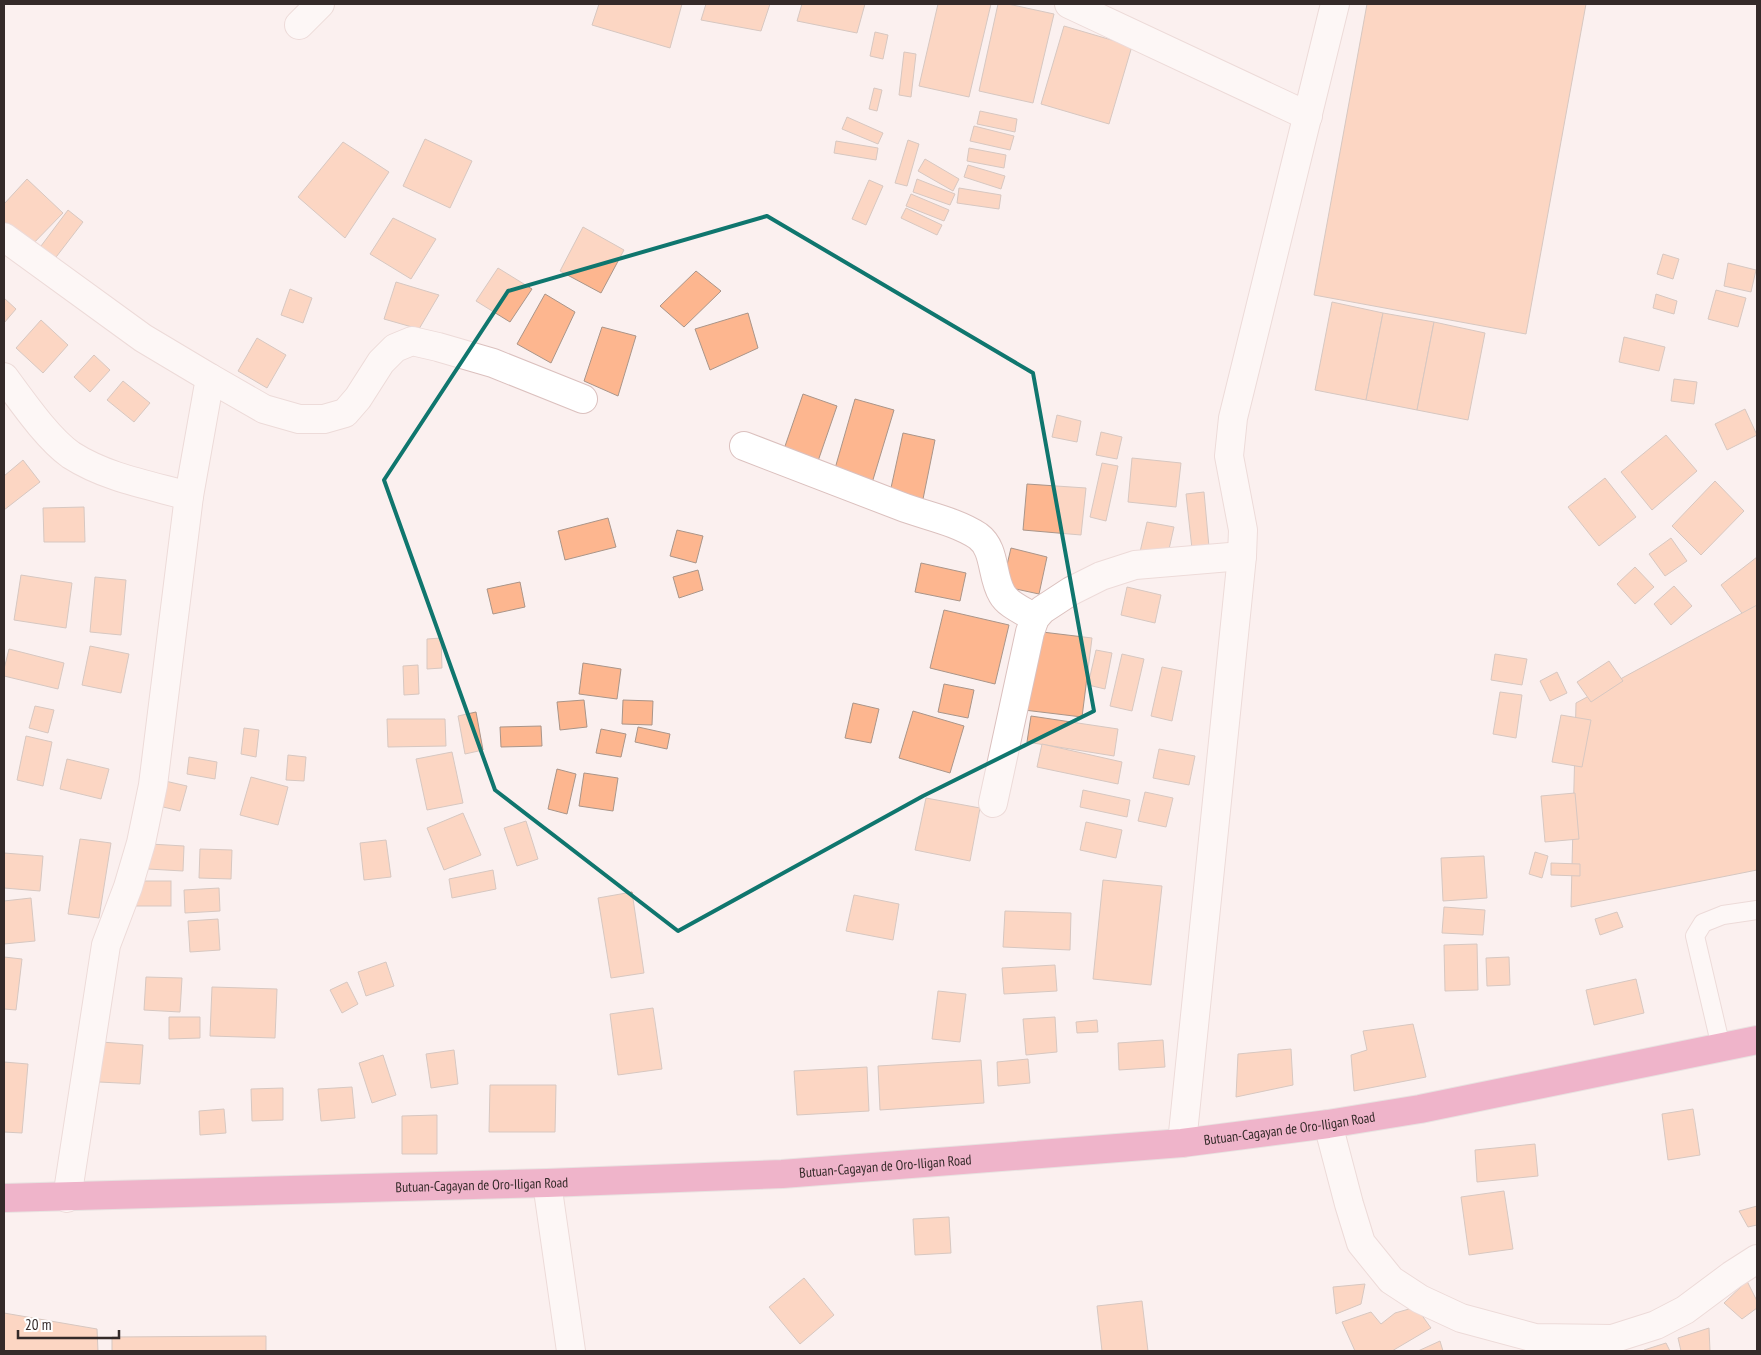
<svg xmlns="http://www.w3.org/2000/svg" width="1761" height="1355" viewBox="0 0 1761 1355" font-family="'PT Sans Narrow',sans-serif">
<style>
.building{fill:#fdb68f;stroke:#aa9589}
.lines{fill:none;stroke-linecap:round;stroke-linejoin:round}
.lane-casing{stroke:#dbc0be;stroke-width:20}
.street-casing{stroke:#dbc0be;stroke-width:30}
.highway-casing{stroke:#d2d0d0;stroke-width:30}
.lane{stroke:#fff;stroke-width:18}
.street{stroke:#fff;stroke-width:28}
.highway{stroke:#e06a9d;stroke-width:28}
.marked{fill:none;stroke:#0f766e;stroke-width:4;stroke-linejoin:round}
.labels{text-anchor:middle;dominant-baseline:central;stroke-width:4;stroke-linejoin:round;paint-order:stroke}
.street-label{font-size:14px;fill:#342a29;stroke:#fff}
</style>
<rect width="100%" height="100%" fill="#fbf0ef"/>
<g class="building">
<path d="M599,4h83l-12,44 -78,-23z"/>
<path d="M706,4h64l-9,27 -60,-11z"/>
<path d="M802,4h63l-8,29 -60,-12z"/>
<path d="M938,4h53l-22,93 -50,-11z"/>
<path d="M998,4h10l46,10 -21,89 -54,-12z"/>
<path d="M1367,4h219l-60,330 -212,-39z"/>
<path d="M1064,26l68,20 -23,78 -68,-20z"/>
<path d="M875,32l13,3 -5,24 -13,-3z"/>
<path d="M904,52l12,2 -5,43 -12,-2z"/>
<path d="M874,88l8,2 -5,21 -8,-2z"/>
<path d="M980,111l37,8 -2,13 -38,-8z"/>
<path d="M847,117l36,16 -5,11 -36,-15z"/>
<path d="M974,126l40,10 -4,14 -40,-9z"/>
<path d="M425,139l47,22 -22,47 -47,-22z"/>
<path d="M908,140l11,4 -12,42 -12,-3z"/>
<path d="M836,141l42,7 -2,12 -42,-7z"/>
<path d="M343,142l46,30 -44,66 -47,-41z"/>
<path d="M969,148l37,7 -2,13 -37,-7z"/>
<path d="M925,159l34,20 -6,12 -35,-20z"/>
<path d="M968,165l37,11 -4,13 -37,-12z"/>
<path d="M27,179l36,34 -36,37 -23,-22v-24z"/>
<path d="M917,179l38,15 -5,11 -37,-13z"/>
<path d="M869,180l14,6 -17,39 -14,-6z"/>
<path d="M959,188l42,7 -2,14 -42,-6z"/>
<path d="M911,194l38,16 -5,11 -38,-15z"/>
<path d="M906,208l36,17 -5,10 -36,-17z"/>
<path d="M68,210l15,12 -33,43 -15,-11z"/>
<path d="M393,218l43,21 -25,40 -41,-25z"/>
<path d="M583,227l41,23 -23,43 -41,-22z"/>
<path d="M1663,254l16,5 -6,20 -16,-5z"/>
<path d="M1728,263l28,7 -5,22 -27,-6z"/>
<path d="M498,268l34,21 -22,33 -34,-21z"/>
<path d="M696,271l25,20 -37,36 -24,-21z"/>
<path d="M396,282l43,13 -20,34 -35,-10z"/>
<path d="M290,289l22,9 -9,25 -22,-8z"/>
<path d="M1716,290l30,8 -8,29 -30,-8z"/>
<path d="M545,294l30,18 -24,51 -34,-19z"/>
<path d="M1656,294l21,7 -3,13 -21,-6z"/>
<path d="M4,298l12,11 -12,14z"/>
<path d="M1332,302l51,11 -17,87 -51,-10z"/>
<path d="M748,313l10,35 -48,22 -15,-41z"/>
<path d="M1383,313l51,9 -17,88 -51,-10z"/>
<path d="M41,320l27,25 -25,28 -27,-25z"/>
<path d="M1434,322l51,11 -17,87 -51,-10z"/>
<path d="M602,327l34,9 -18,60 -34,-15z"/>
<path d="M1624,337l41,10 -6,24 -40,-9z"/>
<path d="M257,338l29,17 -19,33 -29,-17z"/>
<path d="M94,355l16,15 -20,22 -16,-15z"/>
<path d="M1674,379l23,3 -3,22 -23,-3z"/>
<path d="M123,381l27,22 -16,19 -27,-22z"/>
<path d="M803,394l34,12 -20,58 -34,-12z"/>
<path d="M855,399l39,11 -22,73 -38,-11z"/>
<path d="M1745,409l12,26 -30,15 -12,-26z"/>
<path d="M1057,415l24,6 -4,21 -25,-5z"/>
<path d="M1101,432l21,5 -5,22 -21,-4z"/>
<path d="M903,433l32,7 -13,64 -33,-7z"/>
<path d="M1666,435l31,36 -45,39 -31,-38z"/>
<path d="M1132,458l49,5 -5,44 -48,-5z"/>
<path d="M23,460l17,22 -36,28v-34z"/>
<path d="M1102,463l16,3 -12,55 -16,-4z"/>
<path d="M1605,478l31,39 -37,29 -31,-39z"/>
<path d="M1715,481l29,30 -43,44 -29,-29z"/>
<path d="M1027,484l59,4 -5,47 -58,-5z"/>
<path d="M1204,492l5,55 -17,2 -6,-55z"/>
<path d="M84,507l1,35h-41l-1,-34z"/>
<path d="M608,518l8,29 -51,13 -7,-29z"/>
<path d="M1147,522l27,5 -7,31 -27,-6z"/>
<path d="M677,530l26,6 -7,27 -26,-7z"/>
<path d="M1671,538l16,23 -22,15 -16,-22z"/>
<path d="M1011,548l36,9 -8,37 -37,-8z"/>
<path d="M1757,557v49l-13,10 -23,-31z"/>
<path d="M921,563l45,10 -6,28 -45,-9z"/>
<path d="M1635,567l19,20 -19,17 -18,-20z"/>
<path d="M698,570l5,20 -24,8 -6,-21z"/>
<path d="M21,575l51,8 -6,45 -52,-8z"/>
<path d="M95,577l31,3 -5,55 -31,-3z"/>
<path d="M520,582l5,25 -32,7 -6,-25z"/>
<path d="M1674,586l18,20 -21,19 -17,-21z"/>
<path d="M1127,587l34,8 -6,28 -34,-8z"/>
<path d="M1757,605v265l-186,37 5,-204z"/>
<path d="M944,610l65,15 -14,59 -65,-16z"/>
<path d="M1034,631l58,7 -10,79 -58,-7z"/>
<path d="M441,638l1,30 -15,1v-30z"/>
<path d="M90,646l39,8 -8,39 -39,-8z"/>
<path d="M9,649l55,14 -6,26 -54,-13v-7z"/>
<path d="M1096,650l16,3 -7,36 -17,-4z"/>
<path d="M1122,654l22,5 -12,52 -22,-5z"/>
<path d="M1495,654l32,5 -5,26 -31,-5z"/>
<path d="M1609,661l14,20 -32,21 -14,-20z"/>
<path d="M583,663l38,6 -4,30 -38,-5z"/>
<path d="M418,665l1,29 -15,1 -1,-29z"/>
<path d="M1162,667l20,4 -10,50 -21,-5z"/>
<path d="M1557,672l10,21 -17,8 -10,-20z"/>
<path d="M944,684l30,6 -6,28 -30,-6z"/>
<path d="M1500,692l22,3 -6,43 -23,-4z"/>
<path d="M584,700l3,27 -27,3 -3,-28z"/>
<path d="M623,700l30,1 -1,24 -30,-1z"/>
<path d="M853,703l26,6 -8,34 -26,-5z"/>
<path d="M35,706l19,4 -6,23 -19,-5z"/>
<path d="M913,711l51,15 -14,47 -51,-15z"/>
<path d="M476,712l7,38 -18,4 -7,-38z"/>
<path d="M1561,715l30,5 -9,47 -30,-5z"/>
<path d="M1031,716l87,13 -4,27 -87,-14z"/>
<path d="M387,719h58l1,27 -58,1z"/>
<path d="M541,726l1,20 -41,1 -1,-20z"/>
<path d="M638,727l32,7 -3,15 -32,-7z"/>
<path d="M244,728l15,2 -3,27 -15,-3z"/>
<path d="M601,729l25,5 -5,23 -25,-4z"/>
<path d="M26,736l26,6 -9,44 -26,-6z"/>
<path d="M1042,744l80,18 -4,22 -81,-17z"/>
<path d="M1159,749l36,7 -6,29 -36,-7z"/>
<path d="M452,752l11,51 -36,7 -11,-51z"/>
<path d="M288,755l18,2 -2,24 -18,-1z"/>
<path d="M189,757l28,5 -2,17 -28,-5z"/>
<path d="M67,759l42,10 -8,30 -41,-10z"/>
<path d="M557,769l19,5 -9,40 -19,-5z"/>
<path d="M584,773l34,5 -5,33 -34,-5z"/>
<path d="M251,777l37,10 -10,38 -38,-10z"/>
<path d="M165,781l22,5 -7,25 -21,-5z"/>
<path d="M1083,790l47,10 -3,17 -47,-10z"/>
<path d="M1145,792l28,6 -7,29 -28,-6z"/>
<path d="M1575,793l4,46 -34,3 -4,-46z"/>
<path d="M926,798l54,10 -10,53 -55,-11z"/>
<path d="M463,813l18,42 -37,15 -17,-42z"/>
<path d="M526,821l12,38 -21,7 -13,-38z"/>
<path d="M1086,822l36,8 -6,28 -36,-8z"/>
<path d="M80,839l31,4 -12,75 -31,-4z"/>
<path d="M386,840l5,37 -27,3 -4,-37z"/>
<path d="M150,844l34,2 -1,25 -35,-2z"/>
<path d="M200,849l32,1 -1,29 -32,-1z"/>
<path d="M1535,852l13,4 -6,22 -13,-4z"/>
<path d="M4,853l39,3 -3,35 -36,-3z"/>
<path d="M1484,856l3,42 -44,3 -2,-43z"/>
<path d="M1551,863l29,1v12l-29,-1z"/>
<path d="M493,870l3,19 -44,9 -3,-19z"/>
<path d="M1103,880l59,6 -11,99 -58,-6z"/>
<rect x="135" y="881" width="36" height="25"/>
<path d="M219,888l1,23 -35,2 -1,-23z"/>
<path d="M632,892l12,81 -33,5 -13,-80z"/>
<path d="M854,895l45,9 -6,36 -47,-9z"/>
<path d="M31,898l4,43 -31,3v-43z"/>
<path d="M1444,907l41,3 -2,25 -41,-2z"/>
<path d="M1005,911l66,2 -1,37 -67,-3z"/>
<path d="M1617,912l6,15 -23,8 -5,-16z"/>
<path d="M218,919l2,31 -30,2 -2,-31z"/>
<path d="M1477,944l1,46 -33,1 -1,-46z"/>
<path d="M4,957l18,2 -6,51 -12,-1z"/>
<path d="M1509,957l1,28 -23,1 -1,-28z"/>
<path d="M386,962l8,24 -28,10 -8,-24z"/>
<path d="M1055,965l2,26 -53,3 -2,-26z"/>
<path d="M146,977l36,1 -2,34 -36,-2z"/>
<path d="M1636,979l8,34 -50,12 -8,-35z"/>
<path d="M347,982l11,22 -16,9 -12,-23z"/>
<path d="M212,987l65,2 -2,49 -65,-2z"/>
<path d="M938,991l28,3 -6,48 -28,-3z"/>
<path d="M653,1008l9,61 -44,6 -8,-61z"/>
<path d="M169,1017h31v21l-31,1z"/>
<path d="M1055,1017l2,35 -31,3 -3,-36z"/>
<path d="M1097,1020l1,12 -21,1 -1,-11z"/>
<path d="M1413,1024l13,53 -72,14 -3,-36 16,-5 -4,-19z"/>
<path d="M1163,1040l2,27 -46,3 -1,-27z"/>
<path d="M101,1042l42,3 -3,39 -41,-2z"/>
<path d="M1291,1049l2,36 -57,12 2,-43z"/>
<path d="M454,1050l4,34 -27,4 -5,-34z"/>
<path d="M383,1055l13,40 -24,8 -13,-40z"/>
<path d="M1028,1059l2,24 -32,3 -1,-24z"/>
<path d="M981,1060l3,43 -104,7 -2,-44z"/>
<path d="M4,1062l24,2 -6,69 -18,-1z"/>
<path d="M867,1067l2,44 -72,4 -3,-44z"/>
<path d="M490,1085h66l-1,47h-66z"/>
<path d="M352,1087l3,31 -34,3 -3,-32z"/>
<path d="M283,1088v32l-31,1 -1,-32z"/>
<path d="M224,1109l2,24 -26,2 -1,-24z"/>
<path d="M1693,1109l7,46 -32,5 -6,-46z"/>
<path d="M437,1115v39h-35v-38z"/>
<path d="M1535,1144l3,32 -61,6 -2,-32z"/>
<path d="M1504,1191l9,58 -44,6 -8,-58z"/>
<path d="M1757,1206v19l-9,2 -9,-16z"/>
<path d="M949,1217l2,36 -36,2 -2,-36z"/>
<path d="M804,1278l30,37 -34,29 -31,-37z"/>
<path d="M1747,1281l10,20v7l-15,11 -18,-16z"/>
<path d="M1365,1284l-4,20 -25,10 -3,-27z"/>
<path d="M1142,1301l6,50h-46l-5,-45z"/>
<path d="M1416,1307l15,21 -39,23h-37l-13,-29 29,-10 10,12 14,-11z"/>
<path d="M4,1313l93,16 1,22h-94z"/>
<path d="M1709,1328l1,23h-29l-3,-13z"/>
<path d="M266,1336v15h-154v-14z"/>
<path d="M1440,1341l3,10h-25z"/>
<path d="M1666,1343l4,8h-25l-1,-1z"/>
</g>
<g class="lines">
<g class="lane-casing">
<path id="lane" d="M1721,1047l-26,-111 8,-13 20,-8 34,-5"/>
</g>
<g class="street-casing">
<g id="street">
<path d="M1069,4l239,112"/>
<path d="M299,25l21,-21"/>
<path d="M4,237l139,101 67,40 -21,118 -36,289 -12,58 -13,44 -22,58 -39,253"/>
<path d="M4,377c18,24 43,61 67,78 36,23 78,30 118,41"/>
<path d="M210,378l54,31 35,10h25l21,-6 13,-15 23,-36 14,-14 17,-7 26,6 55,16 90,36"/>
<path d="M744,446c52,20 104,40 156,60 26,10 55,15 78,30 18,13 13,40 24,58 6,11 22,17 33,24"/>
<path d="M993,803l37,-171 5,-14 7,-8 29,-19 30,-15 34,-11 107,-9"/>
<path d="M1328,1124l21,80 12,39 30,37 29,19 41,19 74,20 77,1 44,-14 29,-15 47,-35 25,-16"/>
<path d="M1182,1143l60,-587 1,-26 -14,-74 4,-38 102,-414"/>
<path d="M547,1183l24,168"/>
</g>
</g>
<g class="highway-casing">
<g id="highway">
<path id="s1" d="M4,1198l543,-15 235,-9 400,-31 146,-19 92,-15 337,-69"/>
</g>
</g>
<use href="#lane" class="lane"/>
<use href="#street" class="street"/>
<use href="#highway" class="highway"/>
</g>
<path d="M0 0H1761V1355H0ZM767,216l266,157 61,338 -171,85 -245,135 -183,-141 -111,-310 124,-189z" fill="#fbf0ef" fill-opacity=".55" fill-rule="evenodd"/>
<path class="marked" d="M767,216l266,157 61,338 -171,85 -245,135 -183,-141 -111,-310 124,-189z"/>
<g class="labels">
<g class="street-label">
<text stroke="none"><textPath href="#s1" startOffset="1288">Butuan-Cagayan de Oro-Iligan Road</textPath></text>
<text stroke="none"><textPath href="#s1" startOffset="882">Butuan-Cagayan de Oro-Iligan Road</textPath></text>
<text stroke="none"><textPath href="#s1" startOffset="478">Butuan-Cagayan de Oro-Iligan Road</textPath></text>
</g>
</g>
<rect width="1761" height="1355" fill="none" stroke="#342a29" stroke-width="10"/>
<path d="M18 1330v8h101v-8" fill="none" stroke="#342a29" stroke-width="2.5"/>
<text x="25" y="1330" font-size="15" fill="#342a29" stroke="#ffffff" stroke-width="4" paint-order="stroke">20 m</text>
</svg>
